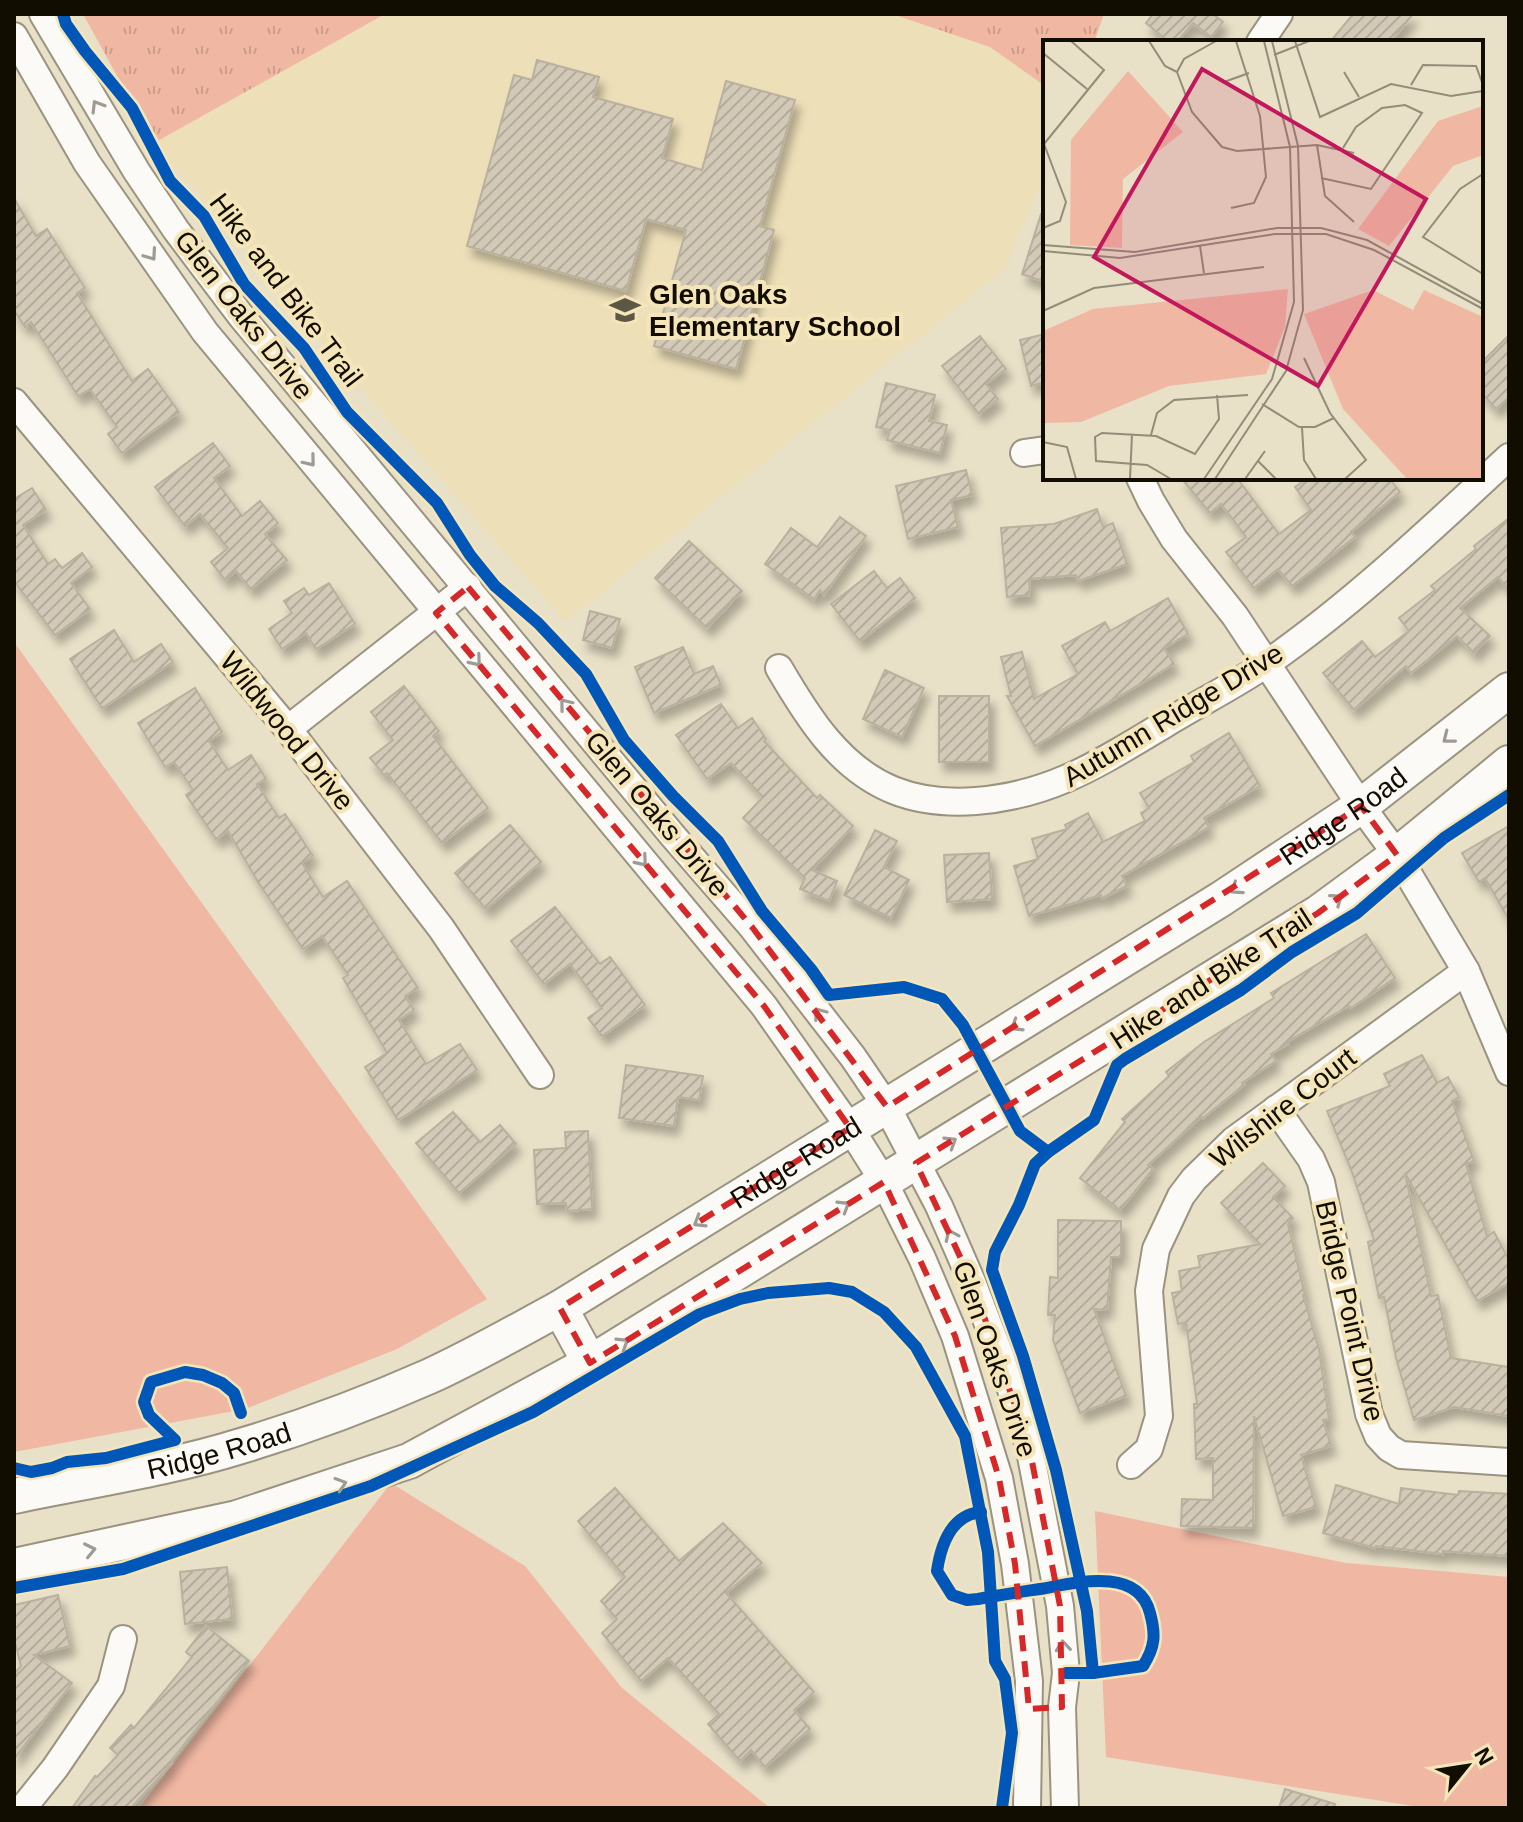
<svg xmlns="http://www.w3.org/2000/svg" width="1523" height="1822" viewBox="0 0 1523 1822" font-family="Arial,sans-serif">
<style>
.built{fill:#eddfb8}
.grass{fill:#f0b7a2}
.park{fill:url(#park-tufts)}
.building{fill:url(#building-hatch);stroke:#b9b09e;stroke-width:2;filter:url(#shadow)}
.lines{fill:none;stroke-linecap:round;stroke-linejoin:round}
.minor-casing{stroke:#999380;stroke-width:30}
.major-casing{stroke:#999380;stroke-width:38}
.minor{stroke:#fcfaf7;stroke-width:26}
.major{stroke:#fcfaf7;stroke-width:34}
.cycleway-casing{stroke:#f5e6ba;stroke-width:17}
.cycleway{stroke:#0057b8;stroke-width:12}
.oneway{stroke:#9e9b95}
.marked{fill:none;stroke:#d62828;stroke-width:6;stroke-dasharray:16 10;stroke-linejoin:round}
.labels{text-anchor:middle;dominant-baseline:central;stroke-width:8;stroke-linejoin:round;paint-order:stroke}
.street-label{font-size:28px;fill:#120d01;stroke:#f5e6ba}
.poi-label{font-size:28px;font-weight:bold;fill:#120d01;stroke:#f5e6ba;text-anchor:start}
.inset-road{fill:none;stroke:#928c78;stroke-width:2}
.view{fill:#c2185b;fill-opacity:0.15;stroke:#c2185b;stroke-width:4}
.inset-edge{fill:none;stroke:#120d01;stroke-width:4}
</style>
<defs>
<pattern id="park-tufts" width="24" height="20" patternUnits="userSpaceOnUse" patternTransform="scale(2)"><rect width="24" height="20" fill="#f0b7a2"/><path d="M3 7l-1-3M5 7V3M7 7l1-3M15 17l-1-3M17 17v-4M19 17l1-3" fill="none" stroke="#cd9c8a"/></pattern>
<pattern id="building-hatch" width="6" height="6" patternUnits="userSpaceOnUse" patternTransform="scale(2)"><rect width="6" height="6" fill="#d3c9b7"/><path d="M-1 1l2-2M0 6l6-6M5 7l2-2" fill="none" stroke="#b4ab9c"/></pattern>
<filter id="shadow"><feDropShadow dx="5" dy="9" stdDeviation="4" flood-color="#0004"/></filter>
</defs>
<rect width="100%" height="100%" fill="#e8e0c7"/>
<path class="built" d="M385,14h507l98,33 55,39v87l-40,96 -440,353 -236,-271 -82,-103 -93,-105z"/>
<g class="grass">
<path d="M14,642l473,657 -90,50 -152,60 -231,43z"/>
<path d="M391,1483l134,83 97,122 148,120h-631z"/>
<path d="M1095,1511l251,52 163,14v231h-83l-320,-51z"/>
</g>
<g class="park">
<path d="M83,14h302l-231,129z"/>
<path d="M892,14h212l-10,28h-49v44l-55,-39z"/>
</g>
<g class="building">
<path d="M1153,14h60l10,8 -12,15 -18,-14 -16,19h-8l-23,-19z"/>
<path d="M1353,14h60l-22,28h-61z"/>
<path d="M537,60l62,17 -6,20 80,22 -11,39 40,12 24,-89 69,19 -35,126 14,4 -38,139 -82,-23 32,-116 -40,-11 -20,72 -159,-45 47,-171 18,5z"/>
<path d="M14,198l22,38 11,-7 38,59 -8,5 55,88 16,-12 31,43 -57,41 -14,-19 9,-7 -27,-38 -12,7 -47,-74 -6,5 -11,-17z"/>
<path d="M1041,214h4v68l-23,-8z"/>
<path d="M1045,334v48l-14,4 -11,-46z"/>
<path d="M1509,335v62l-13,12 -15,-17v-29z"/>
<path d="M980,336l26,33 -20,15 12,15 -19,15 -37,-48z"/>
<path d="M886,383l49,12 -6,26 18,4 -7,28 -53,-13 3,-10 -14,-3z"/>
<path d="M213,443l17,23 -16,12 28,38 18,-15 18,22 -13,11 22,26 -36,29 -15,-18 -11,9 -14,-18 17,-14 -28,-34 -15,12 -30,-39z"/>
<path d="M966,470l6,25 -21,5 7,27 -50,12 -12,-53z"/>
<path d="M1181,478h56l42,56 32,-24 -16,-23 13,-9h81l11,14 -49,40 4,5 -63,49 -14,-17 -24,19 -28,-36 20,-15 -25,-33 -11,9z"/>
<path d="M32,488l14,22 -23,15 25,39 7,-5 7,9 20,-15 10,14 -21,16 19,26 -35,26 -41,-54v-82z"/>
<path d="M1097,509l6,18 10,-4 14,41 -49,17 -2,-6 -47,4 1,16 -23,2 -6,-69 53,-4z"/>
<path d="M840,517l26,19 -42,59 -4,-5 -6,9 -49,-35 26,-36 26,19z"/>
<path d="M1509,518v72l-11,-13 -38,31 30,28 -16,17 -17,-17 -46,37 -5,-7 -52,44 -31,-37 39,-32 13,16 34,-26 -10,-13 36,-28 -4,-4 45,-37 -2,-3z"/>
<path d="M689,541l53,50 -35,37 -52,-50z"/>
<path d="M874,571l13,17 13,-10 15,20 -55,43 -29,-37z"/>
<path d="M329,583l26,41 -39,25 -10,-16 -24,16 -13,-20 23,-16 -8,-12 20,-13 5,7z"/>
<path d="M1168,598l20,36 -24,14 10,16 -139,82 -28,-50h4l-10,-39 21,-5 12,47 44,-25 -16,-28 43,-24 5,9z"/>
<path d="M590,611l30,8 -8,29 -29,-8z"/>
<path d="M114,630l20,32 27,-18 12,18 -71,46 -32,-49z"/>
<path d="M683,647l11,27 19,-8 8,19 -67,28 -19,-46z"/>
<path d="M885,670l39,18 -22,49 -39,-18z"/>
<path d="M404,686l35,45 -6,5 55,72 -46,35 -55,-70 -3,2 -14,-17 23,-18 -22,-28z"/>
<path d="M195,688l27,44 -13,9 19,29 23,-15 15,24 -9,5 22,34 6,-4 28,42 -11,7 21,34 24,-16 71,107 -13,8 9,14 -15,10 27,44 34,-20 17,26 -79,50 -33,-53 22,-14 -44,-75 5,-3 -26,-39 -19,13 -45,-67 -30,-51 -12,8 -30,-44 7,-5 -19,-28 -9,5 -27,-44z"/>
<rect x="939" y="696" width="50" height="66"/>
<path d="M721,704l17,24 14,-10 14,21 -2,2 53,57 3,-3 33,31 -41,44 25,11 -8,20 -29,-12 5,-11 -62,-60 20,-21 -32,-34 -24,16 -31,-44z"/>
<path d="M1229,733l31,53 -56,32 5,9 -87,49 5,10 -25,12 -1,-3 -72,21 -15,-50 24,-7 -6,-20 35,-10 -2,-4 23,-12 15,29 42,-21 -4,-8 8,-5 -9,-15 54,-31 -3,-6z"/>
<path d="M510,825l31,37 -55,47 -31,-36z"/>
<path d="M1509,826v94l-24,-42 -6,4 -17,-29z"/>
<path d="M875,830l22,11 -13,26 25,13 -18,38 -47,-23z"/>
<path d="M989,853l3,46 -45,3 -3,-47z"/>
<path d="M555,907l45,57 10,-7 35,48 -43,31 -14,-18 14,-10 -32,-44 -26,20 -33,-43z"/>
<path d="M1366,934l29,44 -44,30 -2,-2 -62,36 1,2 -17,10 5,7 -34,22 2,2 -41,33 -2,-1 -53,48 5,4 -33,41 -40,-32 45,-56 -3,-3 47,-43 -3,-4 38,-30 70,-44 -3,-5z"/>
<path d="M1422,1055l15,28 11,-6 11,20 -7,4 22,60 -8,3 21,72 7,-4 15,28v23l-32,18 -72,-128 26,123 7,-1 13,63 58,9v49l-55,-9 -40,13 -18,-62 -12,-61 -5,1 -11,-56 6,-2 -22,-68 -25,-61 63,-25 -6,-12z"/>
<path d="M626,1065l77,11 -4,24 -21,-3 -4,29 -55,-8z"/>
<path d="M453,1112l27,30 20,-17 16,19 -57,49 -43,-50z"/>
<path d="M588,1131l4,78 -25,2 -1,-8 -29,1 -3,-54 32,-2 -1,-16z"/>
<path d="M1263,1163l22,23 -12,11 20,21 -5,6 17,71h-2l16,54 10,70 -6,1 8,26 -30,9 15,52 -33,9 -29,-100 -1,112 -72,-2 1,-27 31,1v-42l-17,1 -2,-55h3l-11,-82 -8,2 -6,-31 10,-2 -3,-20 21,-4 -2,-11 62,-12 -39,-41z"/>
<path d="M1058,1220l63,1v36h-10l-4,53 -13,-1 32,87 -46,17 -27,-73 2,-25h-7l2,-38 8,1z"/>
<path d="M1336,1485l63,19 2,-16 57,7 1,-4 50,3v62l-66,-5v3l-67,-8 -1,2 -52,-15z"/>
<path d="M615,1488l64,73 44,-38 39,40 -36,30 88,99 -20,18 16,19 -45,38 -14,-17 -11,11 -32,-37 11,-10 -51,-56 -27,23 -39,-48 15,-14 -16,-18 24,-24 -47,-56z"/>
<path d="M227,1567l5,52 -47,5 -5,-52z"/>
<path d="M58,1595l12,51 -36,9 38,28 -58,76v-85l7,-8 -7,-28v-33z"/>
<path d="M206,1626l43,35 -78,100 1,2 -41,45h-59l23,-32 2,1 21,-22 -8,-7 21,-23 3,3 58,-71 -6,-5z"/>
<path d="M1285,1789l50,15 -1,4h-55z"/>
</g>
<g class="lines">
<g class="minor-casing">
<g id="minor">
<path d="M43,14l94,158 39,58 65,86 432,520 79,91 101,130 34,50 52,99 33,76 29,76 28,88 31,160 6,67 -4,34 3,101"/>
<path d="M14,36l73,127 118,169 559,674 86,122 34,54 38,76 33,78 44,142 16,86 14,117 -2,127"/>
<path d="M1260,42l19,-28"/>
<path d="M14,402l274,327 153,199 99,147"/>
<path d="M1024,453l21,-3"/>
<path d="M1140,478l11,23 23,38 61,77 126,190 36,49 69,116 43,101"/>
<path d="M779,668c28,48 60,100 114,122 27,11 55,13 83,11 77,-6 125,-39 189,-77 34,-21 71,-39 104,-62 86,-60 163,-134 240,-205"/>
<path d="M288,729l180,-142"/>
<path d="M1276,1109l35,50 10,23 48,232 9,22 11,12 12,7 108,7"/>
<path d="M1131,1465l18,-16 10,-33 -10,-125 7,-42 25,-53 13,-17 40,-39 232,-169"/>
<path d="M23,1808l32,-40 56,-82 12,-47"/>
</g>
</g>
<g class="major-casing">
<g id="major">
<path d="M560,1308l30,55"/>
<path id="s1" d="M14,1496c76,-16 153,-27 227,-50 64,-19 128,-43 189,-70 44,-20 87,-45 130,-68l661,-409 140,-93 148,-116"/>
<path d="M14,1566l223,-48 172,-57 181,-98 728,-450 79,-58 112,-92"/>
</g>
</g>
<use href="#minor" class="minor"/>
<use href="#major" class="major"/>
<g class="cycleway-casing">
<g id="cycleway">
<path d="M63,14l3,10 19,27 47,57 38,73 34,35 40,68 60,64 43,64 90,91 33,52 25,31 43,37 48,51 38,66 49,56 45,45 44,70 49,58 18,26 75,-8 38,12 21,26 57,106 28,21 46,-32 23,-55 8,-6 116,-69 51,-38 65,-39 87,-75 65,-43"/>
<path d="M1048,1152l-13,12 -16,41 -24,47 -3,18 31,86 33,114 31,141 6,62"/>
<path d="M14,1468l17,4 21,-4 15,-6 39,-4 69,-18 -26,-25 -5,-13 7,-20 34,-10 18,3 19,8 12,10 7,20"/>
<path d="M981,1512c-30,3 -40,32 -44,59l15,24 15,5 11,-1c21,-4 42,-7 62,-10 35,-6 98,-23 110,24 6,22 5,34 -7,53l-50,7h-27"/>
<path d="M14,1588l109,-19 248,-83 162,-74 167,-98 40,-15 28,-6 61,-5 23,4 32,20 32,35 49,89 23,116 7,109 10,18 7,54 -10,75"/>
</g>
</g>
<use href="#cycleway" class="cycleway"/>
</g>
<defs><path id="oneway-chevron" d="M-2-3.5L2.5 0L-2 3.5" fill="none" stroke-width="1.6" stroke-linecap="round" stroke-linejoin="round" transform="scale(2)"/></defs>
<g class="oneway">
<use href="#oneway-chevron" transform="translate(97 106) rotate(-121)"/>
<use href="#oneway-chevron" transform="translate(151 255) rotate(55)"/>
<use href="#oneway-chevron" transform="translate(310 461) rotate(51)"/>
<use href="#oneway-chevron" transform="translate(476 661) rotate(50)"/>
<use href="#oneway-chevron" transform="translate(565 704) rotate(-129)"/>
<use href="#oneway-chevron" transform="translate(1448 738) rotate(142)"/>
<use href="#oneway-chevron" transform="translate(642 861) rotate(50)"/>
<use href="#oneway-chevron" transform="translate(1236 889) rotate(146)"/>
<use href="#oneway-chevron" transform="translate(1337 899) rotate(-36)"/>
<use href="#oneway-chevron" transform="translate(819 1013) rotate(-127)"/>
<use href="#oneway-chevron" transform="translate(1016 1026) rotate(148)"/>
<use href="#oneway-chevron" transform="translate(951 1142) rotate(-32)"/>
<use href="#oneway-chevron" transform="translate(844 1206) rotate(-32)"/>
<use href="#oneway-chevron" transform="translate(699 1222) rotate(148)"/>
<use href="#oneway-chevron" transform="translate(951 1235) rotate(-114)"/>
<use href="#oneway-chevron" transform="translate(623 1343) rotate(-32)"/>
<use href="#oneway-chevron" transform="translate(341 1484) rotate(-18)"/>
<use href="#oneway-chevron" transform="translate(90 1550) rotate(-12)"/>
<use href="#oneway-chevron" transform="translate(1063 1646) rotate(-95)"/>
</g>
<path class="marked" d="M468,587l284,340 135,180 474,-301 36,49 -79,58 -402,250 56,119 57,164 31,160 2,101 -33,2 -14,-145 -16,-86 -44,-142 -71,-154 -294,181 -30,-55 290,-180 -86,-122 -328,-393z"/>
<defs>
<g id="school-bare" transform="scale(2.4)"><path d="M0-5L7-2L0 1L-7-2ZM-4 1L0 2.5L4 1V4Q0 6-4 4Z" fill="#5d5746" stroke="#f5e6ba" stroke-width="2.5" paint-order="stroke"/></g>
</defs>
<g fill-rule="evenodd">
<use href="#school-bare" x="625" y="310"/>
</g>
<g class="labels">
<g class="street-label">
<text transform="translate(286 290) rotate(53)">Hike and Bike Trail</text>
<text transform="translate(244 315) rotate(52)">Glen Oaks Drive</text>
<text transform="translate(1173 715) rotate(-31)">Autumn Ridge Drive</text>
<text transform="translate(287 731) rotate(51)">Wildwood Drive</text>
<text transform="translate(657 814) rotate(50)">Glen Oaks Drive</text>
<text stroke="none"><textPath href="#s1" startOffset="1506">Ridge Road</textPath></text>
<text transform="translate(1211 979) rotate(-33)">Hike and Bike Trail</text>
<text transform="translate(1283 1108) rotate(-38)">Wilshire Court</text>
<text stroke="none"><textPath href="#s1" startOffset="858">Ridge Road</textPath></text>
<text transform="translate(1350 1311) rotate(77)">Bridge Point Drive</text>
<text transform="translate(995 1359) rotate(71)">Glen Oaks Drive</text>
<text stroke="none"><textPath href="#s1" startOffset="210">Ridge Road</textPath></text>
</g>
<g class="poi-label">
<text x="649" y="294">Glen Oaks<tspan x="649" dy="32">Elementary School</tspan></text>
</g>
</g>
<g transform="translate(1043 40)">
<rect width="440" height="440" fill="#e8e0c7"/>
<path d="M440,66v49l-30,11 -64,80 -31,-17 80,-108zM245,249l-3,38 -19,47 -97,12 -88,36 -38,1v-92l50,-22zM330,250l40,20 11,-20 59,27v162h-76l-64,-70 -39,-95z" fill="#f0b7a2"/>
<path d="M85,31l55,61 -60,47 -1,69 -52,-3 1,-105z" fill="#f0b7a2"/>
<path class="inset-road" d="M106,1l16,25 12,6M252,1l25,76 71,-33 60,12 32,-5M0,13l44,36M231,15l35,-14M134,32l15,40 30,35 15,4 80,-6 37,8M134,32l7,-13 32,-18M301,32l15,25M181,42l25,-9M368,45l12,-20 53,1 7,19M1,104l60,-74 -33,-29M274,105l8,51 29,26M440,134l-23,15 -37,48 60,37M278,138l50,11 51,-76 -17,-8 -23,3 -26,19 -13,21M188,168l23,-5 12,-26 -6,-61 -24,-75M0,188l17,-7 6,-19 -22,-58M0,205l92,7 142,-24h44l46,12 116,64M157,206l4,27M0,211l77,7 155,-24h51l48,16 109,59M0,271l51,-23 170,-21M261,318l26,55 36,47 -21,19M219,364l37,23h16l19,-9M259,388l2,32 12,19M108,395l6,-22 17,-13 74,-5M0,402l24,5 9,32M215,421l18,18M87,439l2,-45M128,439l-24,-14 -51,-4 -1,-24 7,-4 54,3 39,18 24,-35 -2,-24M161,439l68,-100 22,-77 -4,-155 -26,-106M172,439l71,-108 17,-61 -5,-164 -26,-105M202,439l20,-28"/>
<path class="view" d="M159,29l224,130 -108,187 -224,-129z"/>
<rect width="440" height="440" class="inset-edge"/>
</g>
<rect width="1523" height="1822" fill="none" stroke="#120d01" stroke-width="32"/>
<g transform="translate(1467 1766) rotate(60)" stroke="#f5e6ba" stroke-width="6" paint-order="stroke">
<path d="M0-6L14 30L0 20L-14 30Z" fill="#120d01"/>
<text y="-12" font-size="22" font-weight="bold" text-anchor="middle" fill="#120d01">N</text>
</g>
</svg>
